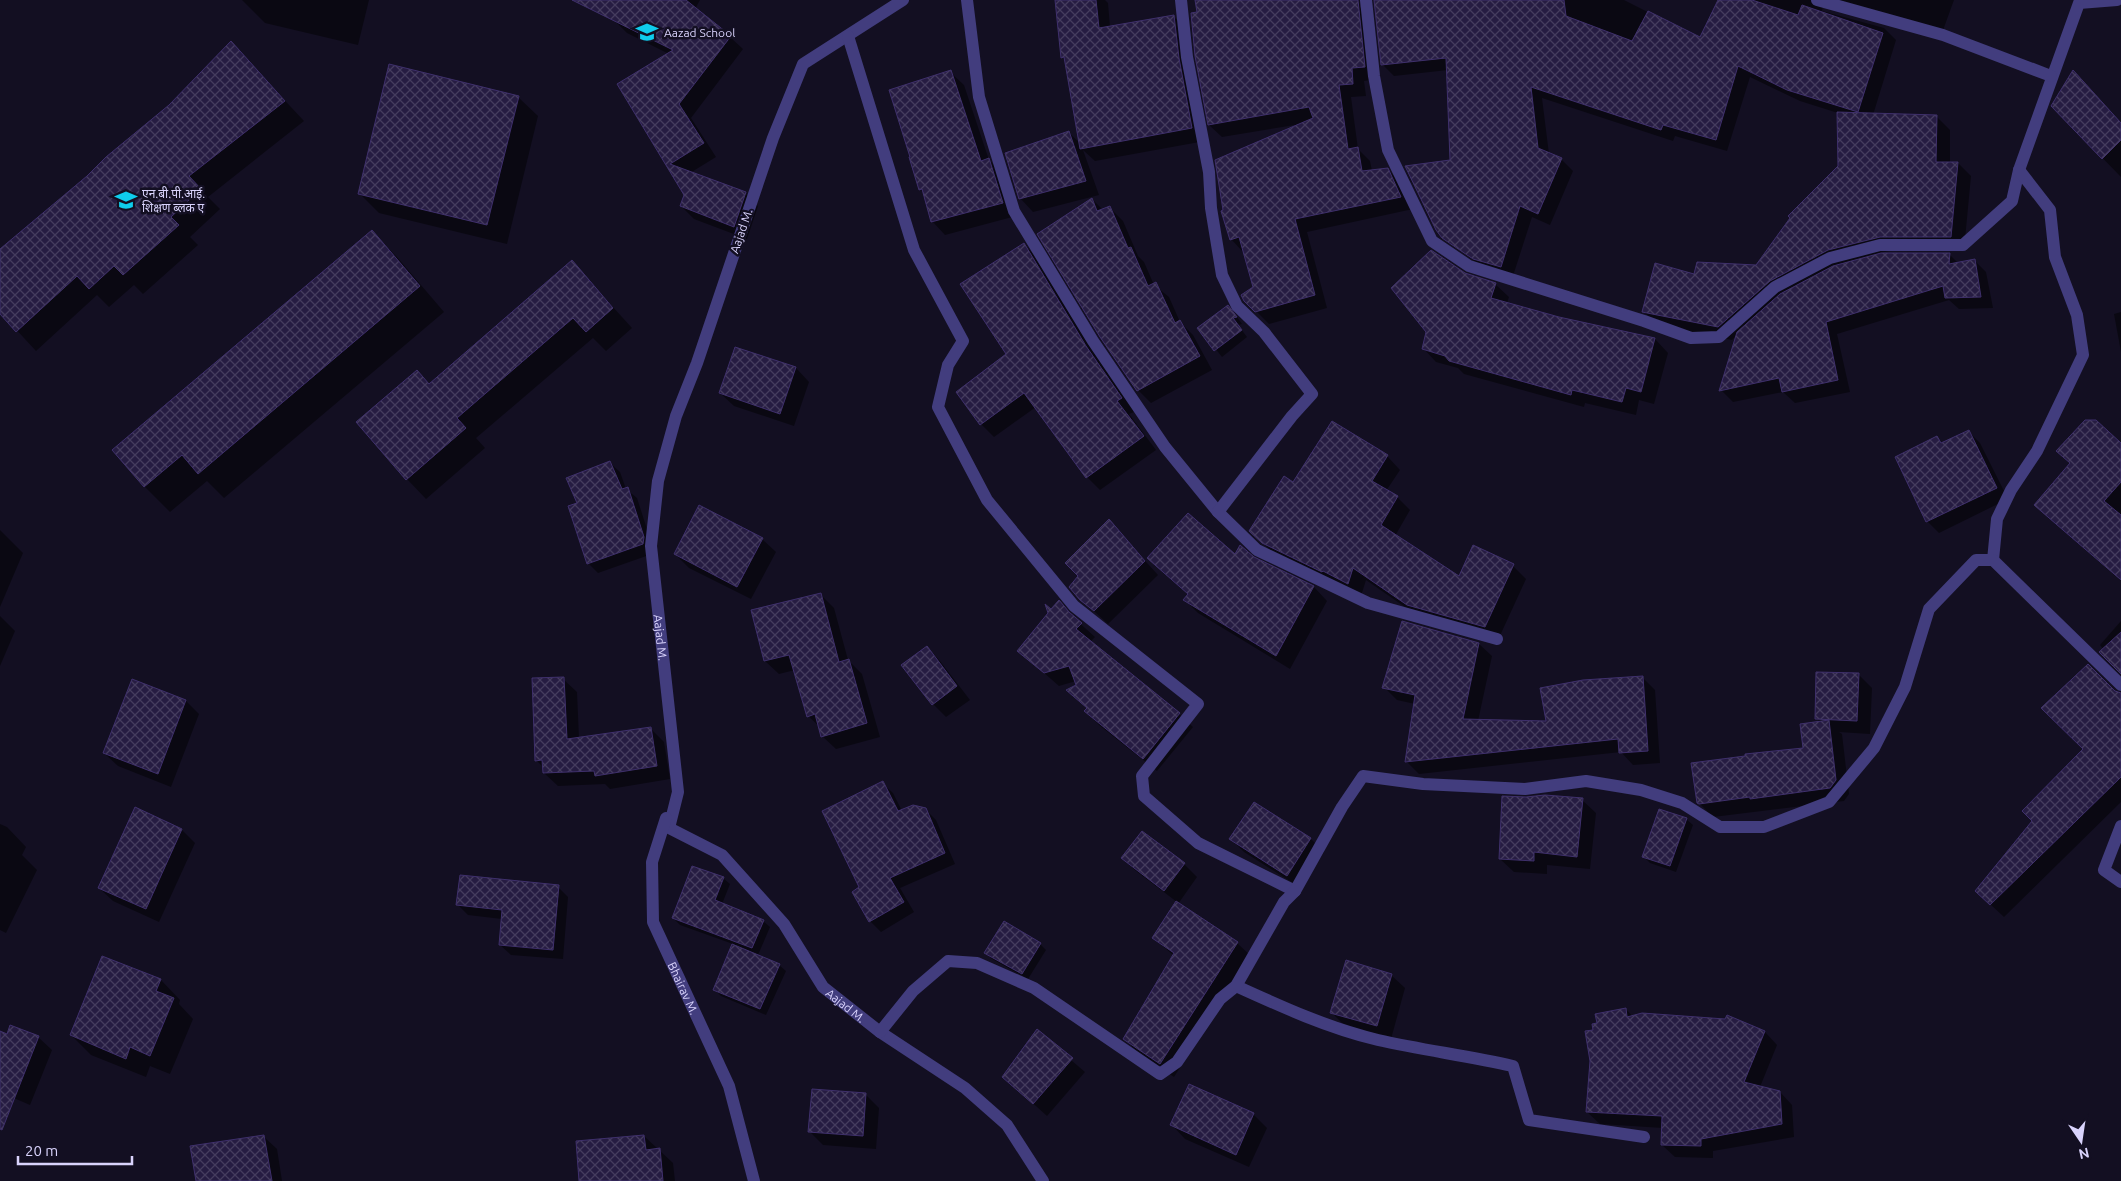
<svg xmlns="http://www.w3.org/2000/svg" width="2121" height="1181" viewBox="0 0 2121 1181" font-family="Ubuntu,'Noto Sans Devanagari',sans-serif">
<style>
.shadow{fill:#0007}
.building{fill:url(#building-cross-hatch);stroke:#3f306c}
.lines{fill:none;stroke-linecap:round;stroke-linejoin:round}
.street{stroke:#423d7e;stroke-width:12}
.labels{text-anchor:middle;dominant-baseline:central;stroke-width:5;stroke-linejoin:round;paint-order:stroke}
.poi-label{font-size:12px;fill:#d9d3fc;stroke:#130f22;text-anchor:start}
.street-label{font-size:12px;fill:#d9d3fc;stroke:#130f22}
</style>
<defs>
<pattern id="building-cross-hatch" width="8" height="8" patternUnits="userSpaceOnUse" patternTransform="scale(1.25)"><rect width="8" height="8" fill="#261c42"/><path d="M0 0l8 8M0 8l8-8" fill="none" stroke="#453c5e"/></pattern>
</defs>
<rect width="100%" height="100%" fill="#130f22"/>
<g class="shadow">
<path d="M242,0h127l-11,45 -93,-22z"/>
<path d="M624,0h76l-5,9 35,28 13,12 -52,69 25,39 -26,16 55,20 13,13 -11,33 -53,-20 -13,-13 4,-11 -66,-111 50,-30 -42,-21 -13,-13z"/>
<path d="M1057,0h48l3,3 2,24 64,-10 13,13 18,111 -110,20 -12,-11 16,45 -66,17 -13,-14 48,-66 13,12 -15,-83 -4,-4z"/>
<path d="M1196,0h163l1,7 11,11 6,61 -13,2 2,15 -15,1 7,52 12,12 2,10 15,-2 13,13 13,27 -106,23 20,76 -58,16 -24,-24 9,-13 -11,-35 -12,-13 70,-115 -79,13 -13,-12z"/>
<path d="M1403,0h221l77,39 18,-39h235l-12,33 -119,-27 -1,5 62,17 12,12 -23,75 64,2 13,13v33h8l13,13 -7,74h-70l-14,3 69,1 9,9 16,-3 12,12 7,36 -34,1 -10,-9 -112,34 13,58 -55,11 -12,-11 -50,10 -12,-12 16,-55 -5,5 -75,-15 -14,-14 52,-36 62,-9 82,-100 -1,-53 -38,-12 -50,-24 -23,74 -52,-15 -2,5 -131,-43 7,56 12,5 12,12 -23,54 -18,-8 -20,62 -26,-9 -37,-28 2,-81 -3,-91 -54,6 -12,-12z"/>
<path d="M231,43l73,78 -96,76 12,12 -30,28 8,8 -55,49 -9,-9 -25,22 -12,-12 -61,56 -36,-39v-62l170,-144z"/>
<path d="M950,72l14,13 25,75 13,13 14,43 -71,19 -13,-14 -7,-26 -5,-6z"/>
<path d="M518,97l20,19 -31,128 -128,-31 -20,-20z"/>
<path d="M2052,106l69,18v53z"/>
<path d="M1092,199l11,11 6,-3 14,14 15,35 6,6 10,23 15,12 11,25 13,13 19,35 -61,33 -13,-13z"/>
<path d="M372,232l25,25 47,55 -220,186 -17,-17 -37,31 -25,-25 -31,-37z"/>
<path d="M1024,244l12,13 98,155 -5,2 27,36 -56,40 -13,-13 -51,-70 -42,30 -13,-13 27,-70z"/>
<path d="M572,262l60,66 -26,23 -13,-13 -117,100 9,10 -59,51 -19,-20z"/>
<path d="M1464,274l31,10 14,13 -2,6 52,15 96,21 13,14 -14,51 -15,-4 -3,15 -51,-12 -1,4 -120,-33 -6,-6 -22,-6 -13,-14z"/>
<path d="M2121,312v40l-7,-38z"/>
<path d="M1234,313l8,11 -4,1 9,12 -25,20 -23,-29z"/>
<path d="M735,348l61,20 13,14 -15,44 -60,-20 -14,-13z"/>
<path d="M1968,431l12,12 28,56 -69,34 -12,-12 10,-83 6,5z"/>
<path d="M2121,444v137l-85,-76z"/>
<path d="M1387,456l13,14 -14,21 11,6 13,13 -15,26 64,42 54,-12 13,13 -28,61 -77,-22 -55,-38 -5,16 -85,-40 -25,-25 42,-47z"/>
<path d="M610,463l10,9 6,17 11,9 16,50 -1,6 -54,19 -9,-9 -19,-57 9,-3z"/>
<path d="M1109,521l49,54 -50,49 -27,-25 -1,-23z"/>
<path d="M0,530l23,23 -23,54z"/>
<path d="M762,539l14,13 -25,47 -62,-31 -14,-14z"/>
<path d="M1235,556l18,2 61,29 13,14 -37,68 -92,-56 -13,-13 4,-5 -27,-24z"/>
<path d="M821,595l13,13 14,52 14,14 18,63 -44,12 -14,-13 -2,-9 -12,-11 -13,-46 -16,4 -14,-13 -13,-51z"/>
<path d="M0,616l15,15 -15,35z"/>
<path d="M1075,619l20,18 -5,5 89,72 14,13 -36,44 -58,-46 -13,-14 2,-2 -20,-18 10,-5 -2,-5 -17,5 -40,-35z"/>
<path d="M2121,621v51l-21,-27z"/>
<path d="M1479,644l13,12 -14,65 69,2 95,-46 13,13 5,73 -27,2 -12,-13 -202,22 -13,-13 9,-57 -18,-4 -13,-13z"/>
<path d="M927,647l13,14 30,39 -24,17 -13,-13z"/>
<path d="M1858,674l14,14 -2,46 -31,-2 3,2 7,60 -5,7 -131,16 -15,-15 106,-53 16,-27 -4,-4z"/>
<path d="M563,679l14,13 2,46 71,-10 14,14 6,37 -60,10 -5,-5 -47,2 -14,-13v-5l-8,-8z"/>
<path d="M132,681l54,20 13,13 -28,73 -53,-21 -14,-13z"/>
<path d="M2118,694h3v108l-117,115 -14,-13 44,-83 50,-72z"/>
<path d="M882,783l11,10 9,18 23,-2 11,11 19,44 -55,24 14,24 -33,20 -11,-11 -9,-33z"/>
<path d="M1582,800l14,13 -6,56 -43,-4v9l-33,-2 -14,-13z"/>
<path d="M1255,804l56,35 13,13 -23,36 -57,-36 -13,-13z"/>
<path d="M1686,819l7,6 -17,47 -26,-9 -6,-6z"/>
<path d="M0,824l7,3 19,20 -4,8 15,15 -31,63 -6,-3z"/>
<path d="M182,830l13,13 -36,79 -46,-21 -14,-13z"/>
<path d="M1122,858l62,6 13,13 -19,27 59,39 14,13 -77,121 -37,-25 -13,-14 50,-82 -20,-18 23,-36 -41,-31z"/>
<path d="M723,878l7,6 -8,20 41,17 7,6 -12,28 21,10 7,6 -20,44 -45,-19 -7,-7 19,-45 -53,-19 -7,-7z"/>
<path d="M558,887l10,10 -5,62 -52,-4 -11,-10 2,-26 -34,-4 -10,-10z"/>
<path d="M1040,944l6,6 -18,29 -36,-20 -6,-6z"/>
<path d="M103,957l58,23 19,20 -1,4 14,15 -23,55 -20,-8 -4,11 -55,-22 -20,-20z"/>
<path d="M1391,975l14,13 -14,51 -46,-13 -13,-13z"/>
<path d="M1626,1009l7,8 93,4 1,-4 38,15 12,13 -17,42 20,5 12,13 2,32 -81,14v7l-38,-1 -13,-12 1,-17 -63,-4 -13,-12 8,-81 4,-7z"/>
<path d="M1037,1031l48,41 -38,44 -43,-39z"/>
<path d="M0,1032l8,3 30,2 14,13 -22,55 -30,-13z"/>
<path d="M865,1094l14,14 -3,41 -53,-4 -13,-13z"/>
<path d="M1253,1114l14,14 -18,39 -64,-28 -13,-14z"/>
<path d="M263,1136l14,13 5,32h-85z"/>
<path d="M644,1136l29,27 2,18h-94z"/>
</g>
<g class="building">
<path d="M572,0h114l45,36 -52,68 25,39 -34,21 76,28 -12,35 -54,-21 4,-11 -67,-111 56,-34z"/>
<path d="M1055,0h41l3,28 75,-13 5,43 13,70 -112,21 -16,-92 -3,1z"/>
<path d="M1195,0h163l7,67 -13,1 1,16 -14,1 9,64 10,-2 4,24 26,-3 13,29 -106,22 20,76 -60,17 -11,-11 -3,-6 12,-8 -14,-50 -9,3 -9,-29 2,-1 -8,-50 98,-42 -4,-11 -101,18 -13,-69 -4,-43 6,-1z"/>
<path d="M1374,0h190l2,16 66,25 16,-30 52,26 18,-37h34l46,15 4,-10 81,28 -25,79 -71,-22 -49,-24 -22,74 -53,-15 -2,5 -130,-43 7,61 24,10 -24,56 -18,-8 -19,61 -28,-8 -31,-21 -6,-8 -31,-64 45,-6 -4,-102 -65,7z"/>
<path d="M231,41l54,60 -96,75 12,13 -30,28 8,8 -56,50 -9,-9 -25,23 -12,-13 -61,56 -16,-18v-65l87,-73 19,-19 63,-52z"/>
<path d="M389,64l130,32 -32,129 -129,-31z"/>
<path d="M951,70l30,91 8,-3 14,45 -72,19 -9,-33 -3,1 -10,-33h1l-21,-67z"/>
<path d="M2073,70l48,53v17l-19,19 -51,-53z"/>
<path d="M1837,112l100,3 -1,47h22l-7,75h-71l-52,13 -58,31 -52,46 -76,-15 13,-49 39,11 3,-12 59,3 34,-47 -2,-2 50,-50z"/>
<path d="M1069,131l17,50 -67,18 -14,-46z"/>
<path d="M1092,198l5,13 13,-5 18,42 3,-1 17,39 8,-4 19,41 5,-3 20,36 -63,35 -37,-54 -63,-103z"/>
<path d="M372,230l48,56 -222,188 -16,-19 -38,32 -32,-37z"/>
<path d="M1024,243l62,103 36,52 -5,3 27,35 -58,42 -62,-85 -44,32 -24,-33 50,-38 -46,-70z"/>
<path d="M1431,250l34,23 31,10 -5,15 68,19 96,21 -14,54 -15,-4 -4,14 -50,-12 -1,5 -122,-34 -4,-5 -23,-7 4,-17 -35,-44z"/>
<path d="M1881,253h69l-1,11 26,-5 6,38 -36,1 -2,-12 -117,36 12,58 -56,12 -3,-14 -60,13 18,-59 43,-38 53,-28z"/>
<path d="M572,260l41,48 -27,24 -13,-14 -116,100 9,10 -60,52 -50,-58 61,-52 12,14z"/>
<path d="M1228,305l9,12 -4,1 9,12 -28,21 -17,-23z"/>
<path d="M735,347l61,20 -16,47 -61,-21z"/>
<path d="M2085,420h11l25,23v39l-17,19 17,14v65l-87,-75 36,-42 -14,-12z"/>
<path d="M1332,421l56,34 -16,26 26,15 -17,29 78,51 14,-31 41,19 -29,63 -78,-22 -54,-37 -5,16 -25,-13 -1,1 -60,-29 -13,-12 35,-55 9,6z"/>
<path d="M1969,430l28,58 -71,34 -31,-65 42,-21 4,7z"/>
<path d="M610,461l12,28 6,-2 16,50 -1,7 -56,20 -19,-58 9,-3 -11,-25z"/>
<path d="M699,505l64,33 -26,49 -63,-33z"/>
<path d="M1188,513l47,41 5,-9 14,12 60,29 -38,70 -93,-56 5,-6 -41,-36z"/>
<path d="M1109,519l36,42 -51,50 -14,-11 -11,-13 9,-11 -13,-13z"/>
<path d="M821,593l18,69 10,-3 18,64 -46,14 -6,-23 -8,3 -18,-62 -25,6 -13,-51z"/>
<path d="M1059,600l10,12 13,11 -6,6 104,84 -37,46 -59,-48 3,-3 -21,-18 10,-5 -7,-19 -25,7 -27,-22 31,-38 -3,-9 6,5z"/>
<path d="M1402,621l77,22 -16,76 83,2 -6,-33 43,-8 60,-4 5,75 -29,2 -1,-14 -213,23 10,-67 -33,-7z"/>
<path d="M2121,632v42l-22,-22z"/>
<path d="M927,646l30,40 -25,19 -31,-40z"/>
<path d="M2088,664l27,27 6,2v84l-131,128 -15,-14 57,-70 -10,-10 61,-62 -42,-41z"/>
<path d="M1816,672l43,1 -2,48 -42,-2z"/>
<path d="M564,677l3,62 84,-12 6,39 -62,10 -1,-5 -51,2 -1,-13 -7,1 -3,-83z"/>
<path d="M132,679l54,21 -28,74 -55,-21z"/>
<path d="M1829,720l7,60 -6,8 -80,11v-2l-51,7 -2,-1 -6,-40 54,-7v-2l58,-6 -3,-24z"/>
<path d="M883,781l15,30 15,-6 13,3 19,45 -55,25 14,24 -35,20 -17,-30 7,-5 -37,-76z"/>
<path d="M1545,795l38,3 -6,59 -43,-5v9l-35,-2 3,-63 24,1z"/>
<path d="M1254,802l57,36 -24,38 -58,-37z"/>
<path d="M135,807l47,22 -36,80 -48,-21z"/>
<path d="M1659,809l28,9 -17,48 -28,-9z"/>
<path d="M1142,831l43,32 -21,28 -43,-33z"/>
<path d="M692,866l32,11 -9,23 49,20 -12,28 -80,-30z"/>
<path d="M460,875l99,10 -6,65 -54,-5 3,-35 -46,-5z"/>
<path d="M1176,901l62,41 -78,122 -37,-25 51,-86 -22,-15z"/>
<path d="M1004,921l37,22 -19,31 -38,-21z"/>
<path d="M732,944l48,20 -20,45 -47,-19z"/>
<path d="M102,956l59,23 -5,12 18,7 -24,58 -20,-9 -4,12 -56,-24z"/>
<path d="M1346,960l46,14 -15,52 -47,-13z"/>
<path d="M1626,1008l1,9 15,-4 83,6 2,-4 38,16 -21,51 36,9 2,33 -81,15v7l-40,-1 1,-29 -76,-4 4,-51 -5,-30 8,-1 -1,-6 5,-1 -2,-9z"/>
<path d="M10,1025l29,11 -37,94 -2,-1v-98l7,3z"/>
<path d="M1037,1029l36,29 -40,46 -31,-27z"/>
<path d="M1189,1084l65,29 -18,42 -66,-30z"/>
<path d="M812,1089l54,4 -3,43 -55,-4z"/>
<path d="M264,1135l8,46h-76l-6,-35z"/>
<path d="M644,1135l2,15 14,-2 3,33h-84l-3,-40z"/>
</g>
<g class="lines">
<g class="street">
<path id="s1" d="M903,0l-100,64 -30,74 -76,225 -21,53 -18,65 -7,65 27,246 -9,36 53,27 62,69 39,63 57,45 85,56 42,37 36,56"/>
<path d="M967,0l12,97 35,114 79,130 72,106 53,65"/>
<path d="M1181,0l6,57 22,115 2,36 11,67 15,31 27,26 48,62 -20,22 -74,96 39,38 111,53 129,36"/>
<path d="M1366,0l8,76 14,74 44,91 37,25 175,55 47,17 28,-1 56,-50 55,-29 50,-13h83l49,-44 7,-31 60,-167 38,-3"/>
<path d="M1817,0l126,35 108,41"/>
<path d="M848,36l66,214 49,91 -15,24 -10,42 49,93 87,106 124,98 -56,72 2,20 54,47 97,48"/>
<path d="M1993,560l4,-41 14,-29 26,-39 46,-96 -6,-40 -22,-58 -5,-47 -31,-40"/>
<path id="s2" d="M666,818l-14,44 1,60 76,164 25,95"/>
<path d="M2121,826l-17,44 17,12"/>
<path d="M1236,986c46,21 92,42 142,54 45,10 90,16 135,26l16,54 115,17"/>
<path d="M880,1032l33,-41 35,-30 29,2 57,25 126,86 17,-12 43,-63 16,-13 48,-84 11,-11 47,-84 21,-31 60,8 102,5 61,-8 55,9 41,13 38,24h44l65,-25 45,-54 31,-61 24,-78 47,-49h17l128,125"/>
</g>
</g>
<defs>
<g id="school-bare" transform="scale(1.725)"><path d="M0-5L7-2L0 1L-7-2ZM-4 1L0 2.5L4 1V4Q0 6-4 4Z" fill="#0fccec" stroke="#130f22" stroke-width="2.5" paint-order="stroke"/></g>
</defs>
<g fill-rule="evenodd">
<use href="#school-bare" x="647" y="32"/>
<use href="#school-bare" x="126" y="200"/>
</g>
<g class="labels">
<g class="poi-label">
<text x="664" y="32">Aazad School</text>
<text x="142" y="193">एन.बी.पी.आई.<tspan x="142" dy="14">शिक्षण ब्लक ए</tspan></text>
</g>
<g class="street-label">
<text transform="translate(741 231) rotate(-71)">Aajad M.</text>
<text stroke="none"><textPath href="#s1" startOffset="718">Aajad M.</textPath></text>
<text stroke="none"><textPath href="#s2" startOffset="179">Bhairav M.</textPath></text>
<text stroke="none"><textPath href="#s1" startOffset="1166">Aajad M.</textPath></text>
</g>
</g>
<g transform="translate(2081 1141) rotate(167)" stroke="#130f22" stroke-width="4" paint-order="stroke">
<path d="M0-4L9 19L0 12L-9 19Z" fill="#d9d3fc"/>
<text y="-8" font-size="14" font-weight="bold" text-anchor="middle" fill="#d9d3fc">N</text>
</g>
<path d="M18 1156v8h114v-8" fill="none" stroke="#d9d3fc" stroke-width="2.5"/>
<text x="25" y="1156" font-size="15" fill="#d9d3fc" stroke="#130f22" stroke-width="4" paint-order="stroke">20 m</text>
</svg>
